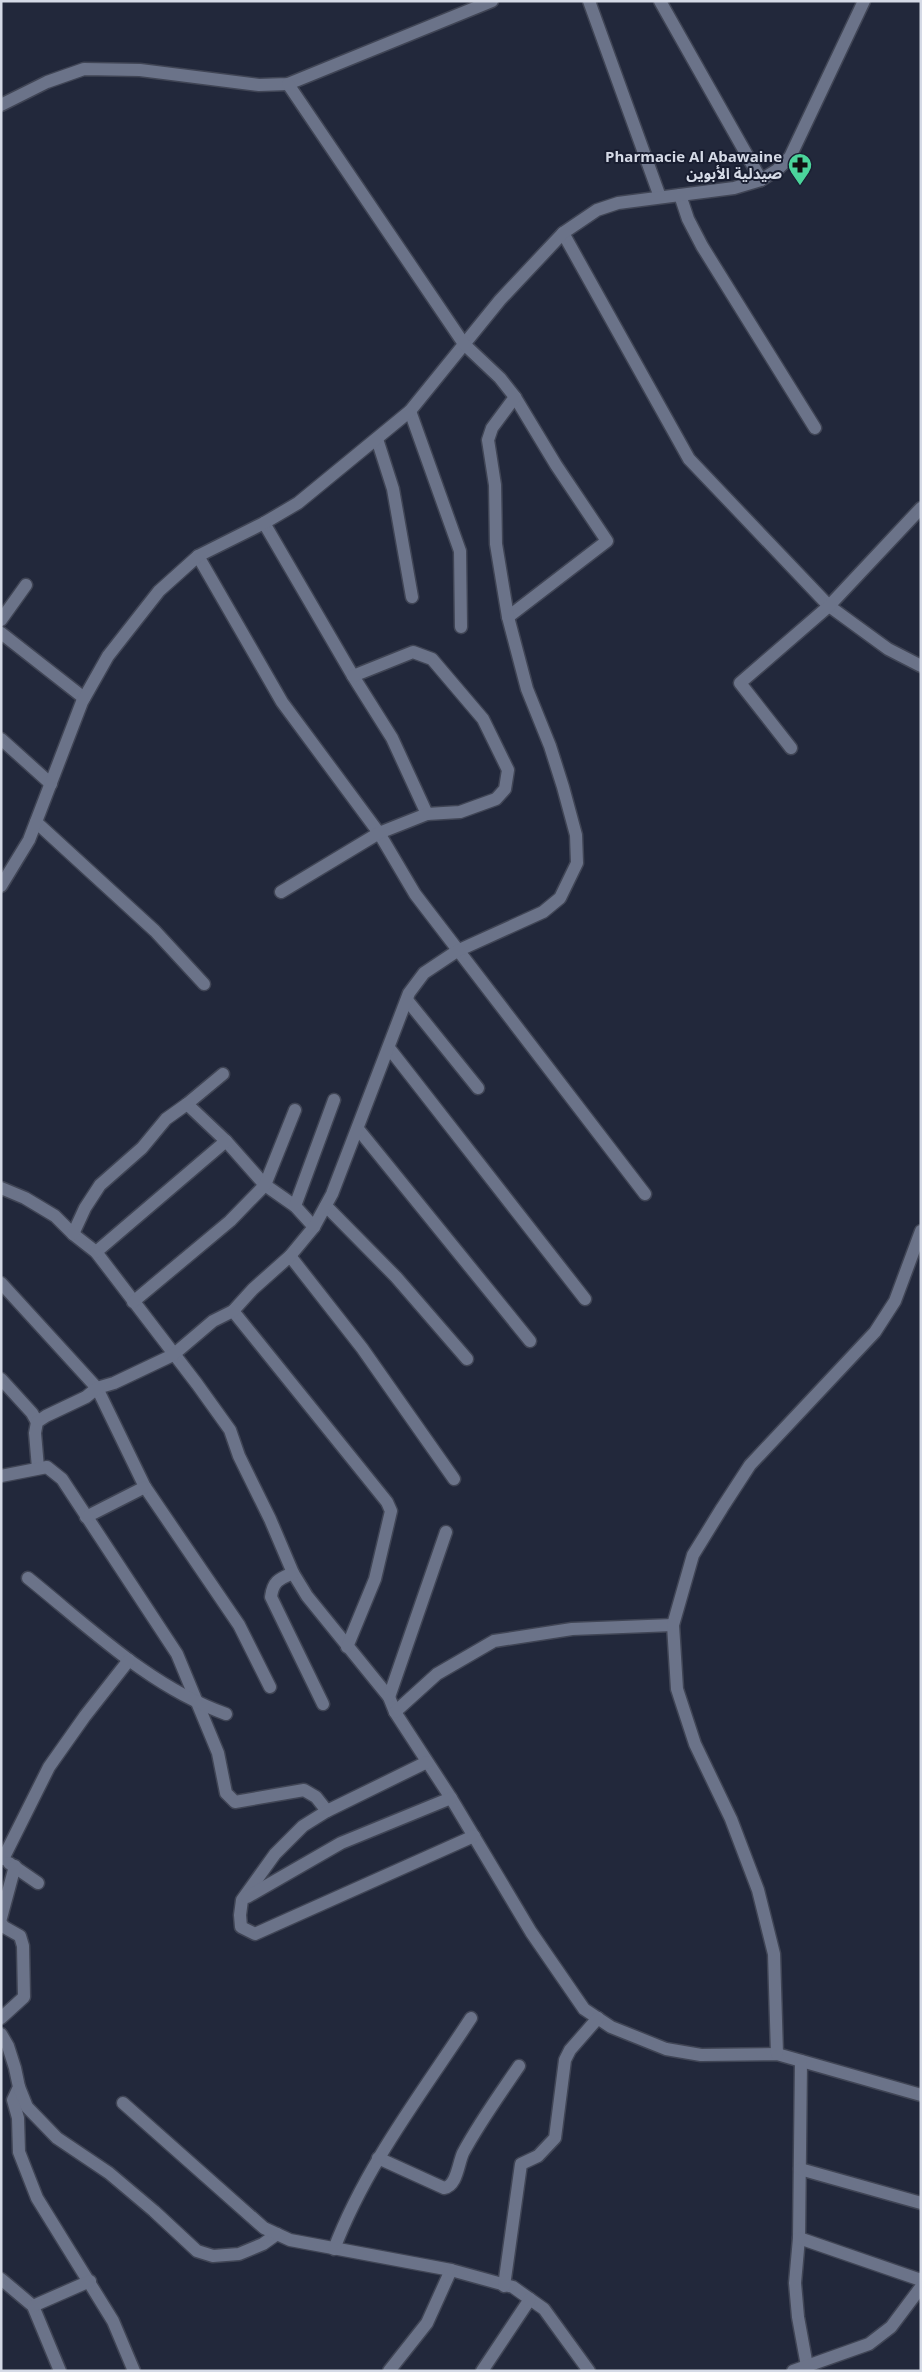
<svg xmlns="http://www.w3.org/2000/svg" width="922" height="2372" viewBox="0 0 922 2372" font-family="'Open Sans','Noto Sans Arabic',sans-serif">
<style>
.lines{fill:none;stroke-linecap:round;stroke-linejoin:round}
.minor-casing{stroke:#404555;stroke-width:15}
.minor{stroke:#6b7389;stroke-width:12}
.labels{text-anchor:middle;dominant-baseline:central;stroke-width:4;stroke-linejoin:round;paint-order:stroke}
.poi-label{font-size:15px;font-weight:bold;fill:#d5dae6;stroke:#191e31;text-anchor:end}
</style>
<rect width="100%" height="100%" fill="#22283b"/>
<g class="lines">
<g class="minor-casing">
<g id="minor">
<path d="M589,1l71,196"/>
<path d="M660,1l101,179"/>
<path d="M1,105l46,-23 37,-13 56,1 119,15 29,-1 204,-83"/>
<path d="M680,195l8,24 14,27 113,182"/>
<path d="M563,233l126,226 140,147 59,43 33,17"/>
<path d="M410,411l50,140 1,76"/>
<path d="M377,439l16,50 19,108"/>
<path d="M264,523l89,153 39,62 35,76"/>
<path d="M198,556l84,146 97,131 36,61 230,300"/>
<path d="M508,617l99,-76 -51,-76 -41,-68"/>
<path d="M1,620l25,-35"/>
<path d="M1,633l83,65"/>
<path d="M1,739l50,45"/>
<path d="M791,748l-51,-65 89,-77 92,-98"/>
<path d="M36,822l119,109 49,53"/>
<path d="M1,886l28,-46 53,-138 26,-46 51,-65 39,-35 66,-33 34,-20 112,-92 90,-111 63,-67 34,-23 21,-7 116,-15 27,-8 16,-10 13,-13 74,-156"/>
<path d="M281,892l98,-59 48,-19 33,-2 36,-13 9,-10 3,-19 -25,-51 -51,-60 -19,-7 -60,24"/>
<path d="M407,1000l71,88"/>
<path d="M389,1048l196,251"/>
<path d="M187,1104l39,37 39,44 30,21 19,21"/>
<path d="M358,1129l172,212"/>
<path d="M1,1188l24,10 30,18 18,18 23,18 101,132 33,46 9,26 31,63 23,54 14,23 82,101 6,15 56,86 80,134 53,77 27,18 55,22 35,6 76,-1 144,41"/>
<path d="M295,1206l39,-106"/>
<path d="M326,1206l70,71 71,82"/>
<path d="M73,1234l12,-26 15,-23 42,-37 24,-29 21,-15 36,-30"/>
<path d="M96,1252l130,-111"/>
<path d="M290,1256l72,92 92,131"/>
<path d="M1,1283l96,105 48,99 94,138 31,62"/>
<path d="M133,1302l97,-81 35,-36 30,-75"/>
<path d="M233,1311l154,191 4,9 -16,68 -28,68"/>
<path d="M1,1379l31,34 5,9"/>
<path d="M38,1468l-3,-35 2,-11 9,-6 40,-19 11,-9 17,-5 59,-28 40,-34 20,-10 20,-22 37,-33 24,-29 18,-33 77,-201 15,-20 33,-22 86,-39 17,-14 17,-35 -1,-28 -13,-48 -13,-41 -23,-57 -19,-72 -12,-73 -1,-59 -7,-45 4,-12 23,-31 -15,-19 -36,-34 -176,-260"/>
<path d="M1,1476l46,-9 15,12 115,175 41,99 8,40 9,9 69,-12 12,7 11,14"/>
<path d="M86,1517l59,-30"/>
<path d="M293,1573c-14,6 -20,8 -22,24l52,107"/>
<path d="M28,1578c62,50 122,109 198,136"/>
<path d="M389,1697l57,-165"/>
<path d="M395,1712l42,-38 57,-33 78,-12 101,-4"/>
<path d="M427,1762l-100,49 -24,15 -28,28 -33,46 -2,15 1,12 14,7 219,-98"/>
<path d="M3,1859l46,-92 36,-51 44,-56"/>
<path d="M9,1863l29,20"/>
<path d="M247,1897l94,-54 110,-45"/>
<path d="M1,1918l14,-52"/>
<path d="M1,1923l3,4 16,9 3,10 1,51 -23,21"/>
<path d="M1,2034l7,12 7,22 4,19 -6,13 5,18 1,34 18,46 76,123 21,50"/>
<path d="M777,2054l-3,-100 -16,-64 -27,-71 -36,-75 -18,-55 -4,-64 20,-70 29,-47 28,-43 125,-133 20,-31 26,-70"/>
<path d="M801,2061l-2,177 -4,45 3,34 9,49"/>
<path d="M19,2087l8,20 30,31 52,35 45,38 43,40 16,5 26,-2 24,-10 14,-10"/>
<path d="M123,2103l141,125 26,12 161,30 62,17 31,22 45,62"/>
<path d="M378,2158l66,30c13,-2 14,-24 19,-35 16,-30 37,-59 56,-87"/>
<path d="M800,2169l121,34"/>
<path d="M799,2238l122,42"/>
<path d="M334,2249c32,-84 88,-156 137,-231"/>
<path d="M1,2279l32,27 27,65"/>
<path d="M504,2286l17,-122 17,-8 17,-18 10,-78 5,-10 28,-32"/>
<path d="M33,2306l57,-25"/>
<path d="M389,2371l38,-48 24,-53"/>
<path d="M482,2371l48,-72"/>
<path d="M793,2371l76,-27 22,-17 30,-40"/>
</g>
</g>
<use href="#minor" class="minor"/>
</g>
<defs>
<g id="pharmacy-pin" transform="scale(1.25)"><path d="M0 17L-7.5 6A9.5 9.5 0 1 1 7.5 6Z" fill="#4bd49b" stroke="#191e31"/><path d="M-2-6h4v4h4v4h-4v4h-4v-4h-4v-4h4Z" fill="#111"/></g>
</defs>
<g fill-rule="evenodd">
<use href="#pharmacy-pin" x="800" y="165"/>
</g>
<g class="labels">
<g class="poi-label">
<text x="782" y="156">Pharmacie Al Abawaine<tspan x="782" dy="17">صيدلية الأبوين</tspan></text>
</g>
</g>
<rect width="922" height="2372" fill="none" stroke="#d5dae6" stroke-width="5"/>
</svg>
